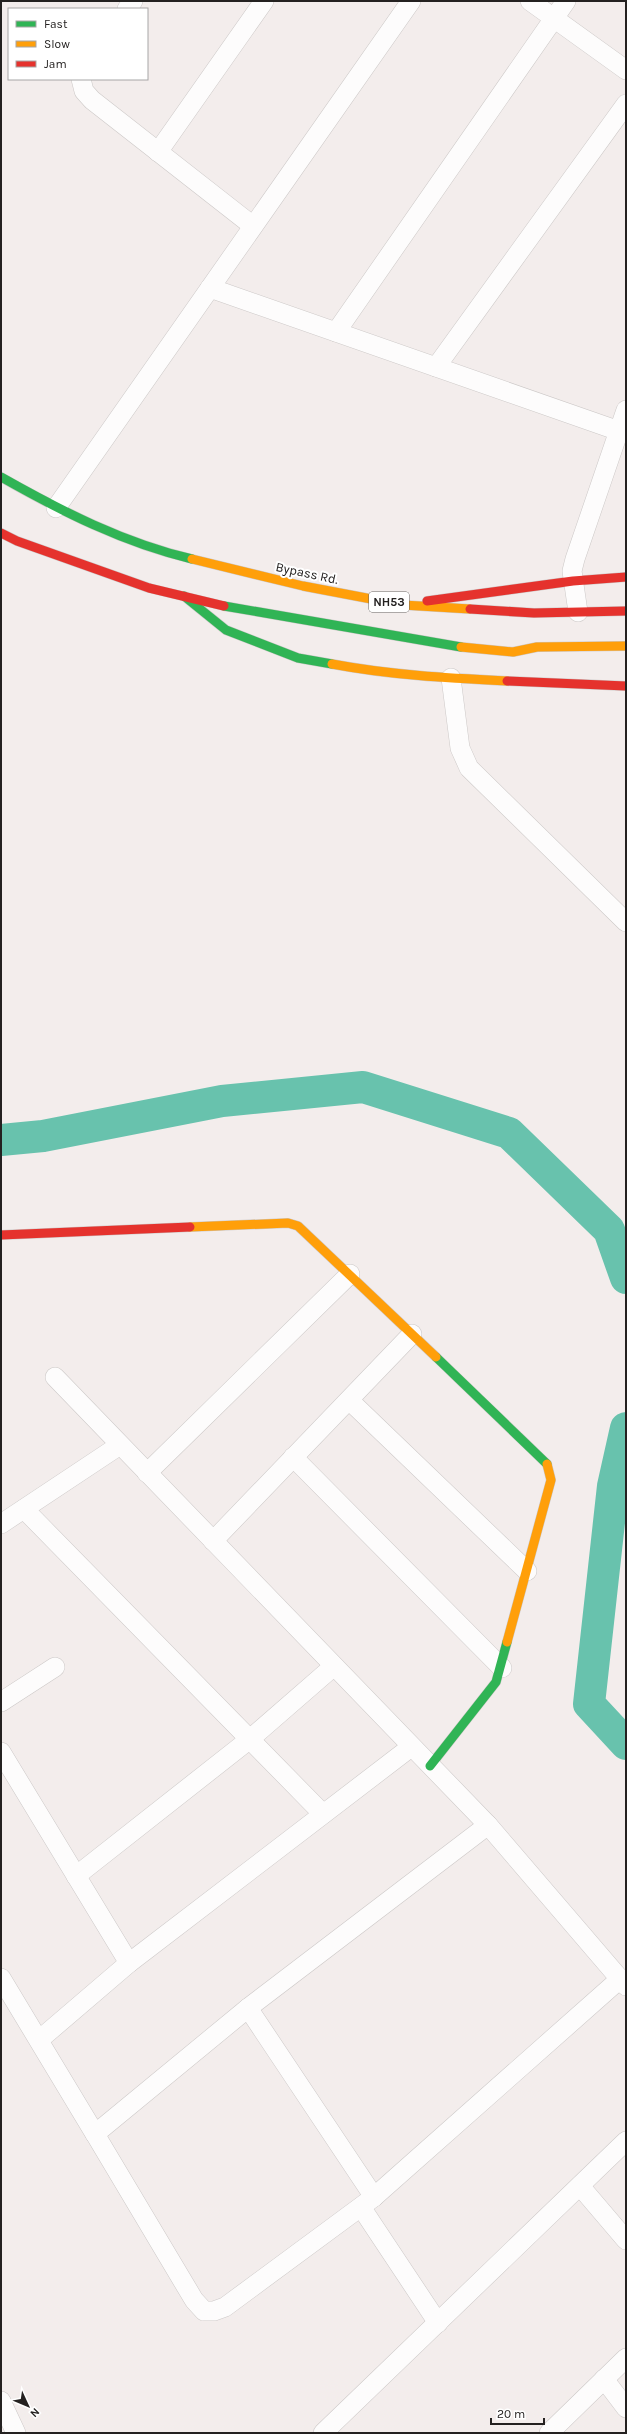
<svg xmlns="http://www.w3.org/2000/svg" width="627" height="2434" viewBox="0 0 627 2434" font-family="Karla,sans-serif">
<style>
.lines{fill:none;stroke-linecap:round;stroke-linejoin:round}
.river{stroke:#68c2ad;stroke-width:32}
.street-casing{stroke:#ccc8c7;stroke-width:20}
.fast-casing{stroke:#ccc8c7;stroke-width:10}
.slow-casing{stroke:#ccc8c7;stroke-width:10}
.jam-casing{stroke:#ccc8c7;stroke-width:10}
.street{stroke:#fdfcfc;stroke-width:19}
.fast{stroke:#30b455;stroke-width:9}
.slow{stroke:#ff9f0a;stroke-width:9}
.jam{stroke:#e5322d;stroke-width:9}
.labels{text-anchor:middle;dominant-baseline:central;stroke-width:4;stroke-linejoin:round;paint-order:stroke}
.shield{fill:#fff;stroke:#666463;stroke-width:1}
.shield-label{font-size:12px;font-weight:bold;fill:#242120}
.street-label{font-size:13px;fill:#242120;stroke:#fff}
</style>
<rect width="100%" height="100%" fill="#f3edec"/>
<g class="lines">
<g class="river">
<path d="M1,1140l42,-4 179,-35 141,-14 146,46 100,97 17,48"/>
<path d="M626,1428l-13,58 -24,218 37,40"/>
</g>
<g class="street-casing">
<g id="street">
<path d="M530,1l96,69"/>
<path d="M127,9l6,-8"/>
<path d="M81,79l3,12 8,9 161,126"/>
<path d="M158,152l106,-151"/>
<path d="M210,288l409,143"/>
<path d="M336,332l230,-331"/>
<path d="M436,367l190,-263"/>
<path d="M56,508l355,-507"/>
<path d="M578,612l-6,-41 3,-12 51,-149"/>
<path d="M451,678l9,70 9,20 157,154"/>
<path d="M55,1377l433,448"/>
<path d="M349,1400l178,171"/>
<path d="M293,1457l209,211"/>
<path d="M147,1473l203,-199"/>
<path d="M24,1509l299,305"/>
<path d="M1,1524l119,-79"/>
<path d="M213,1541l199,-207"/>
<path d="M1,1702l54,-35"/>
<path d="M1,1752l128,211"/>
<path d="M76,1876l174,-137 84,-73"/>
<path d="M1,1978l94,156 153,-126 240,-183 138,161"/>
<path d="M248,2008l126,189"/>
<path d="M39,2040l90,-77 282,-216"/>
<path d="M95,2134l99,166 10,11h10l11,-4 149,-110 246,-218"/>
<path d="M580,2186l46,54"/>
<path d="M361,2207l77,116"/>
<path d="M604,2379l22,29"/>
<path d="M1,2401l15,32"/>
<path d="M323,2433l303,-292"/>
<path d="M549,2433l77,-75"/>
</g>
</g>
<g class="fast-casing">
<g id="fast">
<path d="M1,477c60,34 123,66 191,82"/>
<path d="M184,596l42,34 72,28 34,6"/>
<path d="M224,606l237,41"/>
<path d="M436,1357l111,107"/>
<path d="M430,1766l66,-84 11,-40"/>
</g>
</g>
<g class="slow-casing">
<g id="slow">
<path d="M192,559l111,27 100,19 67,4"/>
<path d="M461,647l52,5 24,-5 89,-1"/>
<path d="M332,664c58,11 116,14 175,17"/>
<path d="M190,1227l98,-4 10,3 138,131"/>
<path d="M507,1642l44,-162 -4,-16"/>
</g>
</g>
<g class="jam-casing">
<g id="jam">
<path d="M1,533l16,8 132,47 75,18"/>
<path d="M427,601l146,-20 53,-4"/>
<path d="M470,609l64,4 92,-2"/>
<path d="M507,681l119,5"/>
<path d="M1,1235l189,-8"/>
</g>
</g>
<use href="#street" class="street"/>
<use href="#fast" class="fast"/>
<use href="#slow" class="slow"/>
<use href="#jam" class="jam"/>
</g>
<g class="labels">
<rect class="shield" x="369" y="592" width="40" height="20" rx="3"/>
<g class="shield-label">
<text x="389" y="602">NH53</text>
</g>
<g class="street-label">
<text transform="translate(307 573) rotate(12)">Bypass Rd.</text>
</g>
</g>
<rect width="627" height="2434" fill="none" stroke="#242120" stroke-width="4"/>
<rect x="8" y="8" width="140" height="72" fill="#ffffff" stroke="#a7a6a6"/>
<rect x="16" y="21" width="20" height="6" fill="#30b455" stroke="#a7a6a6"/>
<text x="44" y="28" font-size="12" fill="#242120">Fast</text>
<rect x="16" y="41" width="20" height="6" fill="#ff9f0a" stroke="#a7a6a6"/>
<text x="44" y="48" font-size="12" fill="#242120">Slow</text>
<rect x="16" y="61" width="20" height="6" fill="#e5322d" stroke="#a7a6a6"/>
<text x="44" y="68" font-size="12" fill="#242120">Jam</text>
<g transform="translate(28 2406) rotate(134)" stroke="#ffffff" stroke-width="3" paint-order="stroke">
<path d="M0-3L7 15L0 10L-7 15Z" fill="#242120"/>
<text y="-6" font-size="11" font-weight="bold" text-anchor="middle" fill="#242120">N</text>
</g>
<path d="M491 2418v6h53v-6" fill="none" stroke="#242120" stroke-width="2"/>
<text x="497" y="2418" font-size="12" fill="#242120" stroke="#ffffff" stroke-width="3" paint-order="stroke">20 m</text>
</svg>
